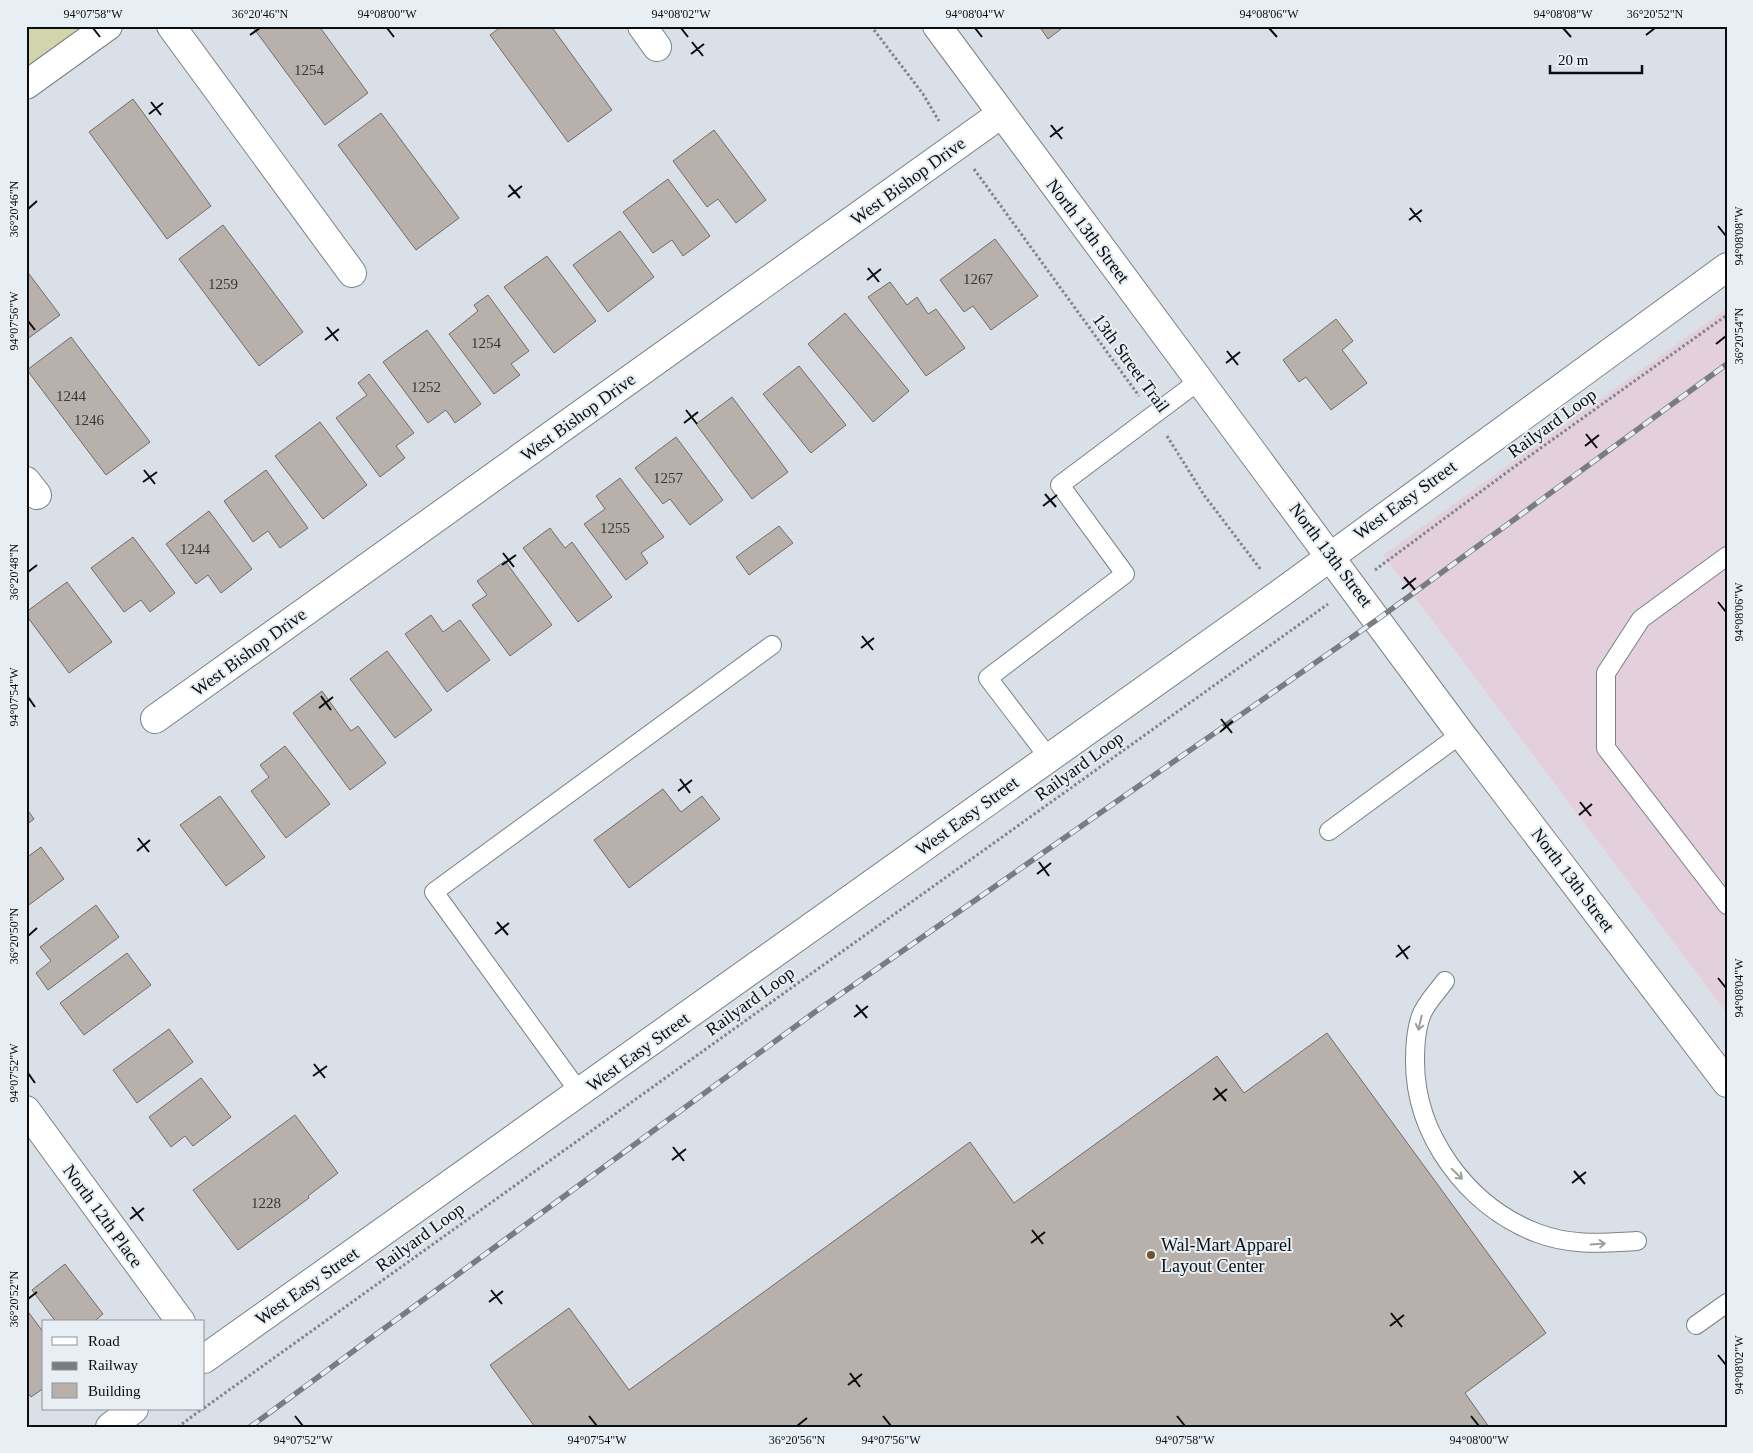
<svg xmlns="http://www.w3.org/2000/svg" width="1753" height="1453" viewBox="0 0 1753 1453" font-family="Georgia,serif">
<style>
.industrial{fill:#e4cfdd}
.green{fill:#d2d5ac}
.building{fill:#b8b0ab;stroke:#736c68}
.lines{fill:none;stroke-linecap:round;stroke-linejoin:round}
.lane-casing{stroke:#7a8186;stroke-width:20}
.street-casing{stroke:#7a8186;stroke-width:30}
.secondary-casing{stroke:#7a8186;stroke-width:30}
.path{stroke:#80858a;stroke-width:3;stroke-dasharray:2.5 2.5;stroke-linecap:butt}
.lane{stroke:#fff;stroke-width:18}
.street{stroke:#fff;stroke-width:28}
.secondary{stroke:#fff;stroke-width:28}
.rail-casing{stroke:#797d82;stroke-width:5.5}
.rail{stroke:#e7eef4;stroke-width:4;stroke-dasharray:11;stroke-linecap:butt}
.oneway{stroke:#9d9f9f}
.ticks{fill:none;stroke:#0b0e10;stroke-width:2}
.poi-dot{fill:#6e5626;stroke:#e7eef4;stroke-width:2}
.labels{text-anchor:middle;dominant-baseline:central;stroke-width:4;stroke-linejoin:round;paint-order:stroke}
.number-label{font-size:15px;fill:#363637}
.street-label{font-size:18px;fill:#0b0e10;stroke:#e7eef4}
.poi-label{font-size:18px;fill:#0b0e10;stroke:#e7eef4;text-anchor:start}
.neatline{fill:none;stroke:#0b0e10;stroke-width:2}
.ticks-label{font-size:12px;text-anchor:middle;fill:#0b0e10}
</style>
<rect width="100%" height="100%" fill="#dae0e7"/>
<path class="industrial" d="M1727,308v706l-344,-459z"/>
<path class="green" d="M26,26h89l-89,64z"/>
<g class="building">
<path d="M252,26h67l49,67 -43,32z"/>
<path d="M502,26h49l61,84 -44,32 -78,-107z"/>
<path d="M1039,26h26l-17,13z"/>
<path d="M133,99l78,107 -44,33 -78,-107z"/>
<path d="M381,113l78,105 -43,32 -78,-105z"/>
<path d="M714,130l52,70 -30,23 -18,-24 -11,8 -34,-46z"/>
<path d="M668,179l42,57 -27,20 -11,-16 -19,13 -30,-41z"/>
<path d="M223,225l80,107 -44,34 -80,-107z"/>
<path d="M620,231l34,46 -46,35 -35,-47z"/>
<path d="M995,239l43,57 -47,34 -18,-24 -9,6 -24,-32z"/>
<path d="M547,256l49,65 -42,32 -50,-66z"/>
<path d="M26,270l34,45 -34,25z"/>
<path d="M890,282l17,23 10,-8 11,17 8,-5 29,39 -39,28 -58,-79z"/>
<path d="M488,295l41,56 -18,13 9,11 -26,19 -45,-60 29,-23 -4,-6z"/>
<path d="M845,313l64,78 -36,31 -65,-78z"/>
<path d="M1336,319l17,22 -11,9 25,33 -36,27 -25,-33 -7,5 -16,-22z"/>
<path d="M427,330l54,74 -26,19 -9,-13 -18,13 -45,-61z"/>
<path d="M71,337l79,105 -44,33 -79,-105z"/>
<path d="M799,366l47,59 -35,28 -48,-59z"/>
<path d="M369,374l45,59 -18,13 9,12 -25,19 -44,-59 31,-23 -9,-12z"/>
<path d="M732,397l56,75 -36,27 -56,-75z"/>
<path d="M320,422l47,63 -44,34 -48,-63z"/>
<path d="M676,437l47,63 -33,25 -20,-26 -7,5 -28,-36z"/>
<path d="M266,470l42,58 -28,20 -12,-17 -15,11 -29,-41z"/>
<path d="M620,478l44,59 -23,16 7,10 -22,17 -42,-56 21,-15 -9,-13z"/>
<path d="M209,511l43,58 -31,24 -13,-18 -12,9 -30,-40z"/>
<path d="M779,526l14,17 -44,32 -13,-18z"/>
<path d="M550,528l15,20 7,-6 40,55 -34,25 -55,-74z"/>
<path d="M133,537l42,56 -25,19 -9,-12 -17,12 -33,-44z"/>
<path d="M505,561l47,64 -42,31 -38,-51 15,-10 -10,-14z"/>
<path d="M67,582l45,60 -43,31 -43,-58v-3z"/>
<path d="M431,615l12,17 17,-12 30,40 -43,32 -42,-58z"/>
<path d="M387,651l45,59 -37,28 -45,-59z"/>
<path d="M322,691l29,40 7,-5 28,37 -36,27 -57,-77z"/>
<path d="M285,746l45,58 -44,34 -35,-47 18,-14 -9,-12z"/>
<path d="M663,789l18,23 21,-16 18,23 -91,69 -35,-48z"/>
<path d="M220,796l45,61 -39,29 -46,-61z"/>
<path d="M26,808l8,11 -8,6z"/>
<path d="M41,847l23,32 -38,28v-49z"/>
<path d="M96,905l23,32 -71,53 -12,-17 15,-12 -11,-14z"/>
<path d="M127,953l24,32 -67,50 -24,-32z"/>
<path d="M169,1029l24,33 -56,41 -24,-33z"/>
<path d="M1327,1033l219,300 -81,60 24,34h-954l-45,-62 79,-57 60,82 341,-248 44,61 203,-147 27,37z"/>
<path d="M201,1078l30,39 -38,29 -8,-10 -14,11 -22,-30z"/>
<path d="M295,1115l43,58 -30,23 1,2 -71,52 -45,-60z"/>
<path d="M65,1264l38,50 -7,6 1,2h-41l-24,-32z"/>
<path d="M26,1309l18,24v55l-13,9 -5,-6z"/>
</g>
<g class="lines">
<g class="lane-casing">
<g id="lane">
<path d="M1727,556l-86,63 -35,54v75l121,157"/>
<path d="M1049,758l-61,-80 137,-104 -65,-89 140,-105"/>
<path d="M1329,831l132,-97"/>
<path d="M1445,981c-8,11 -20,23 -24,35 -5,13 -6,30 -6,45 0,74 52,145 122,172 34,13 65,10 100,8"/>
<path d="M580,1093l-146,-201 338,-247"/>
<path d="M1696,1325l31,-22"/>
</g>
</g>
<g class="street-casing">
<g id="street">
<path d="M171,26l181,247"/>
<path d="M642,26l15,21"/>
<path d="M26,85l82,-59"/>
<path d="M26,481l11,14"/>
<path d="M155,719l846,-605"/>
<path d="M26,1110l155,212"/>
</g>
</g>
<g class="secondary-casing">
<g id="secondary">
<path d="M937,26l524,708 266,349"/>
<path d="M204,1359l1074,-764 449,-328"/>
<path d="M110,1427l24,-18"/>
</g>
</g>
<g class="path">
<path d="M871,26l52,68 16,27"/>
<path d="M974,169l165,227"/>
<path d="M1167,436l37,59 57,75"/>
<path d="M1375,570l135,-100 217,-155"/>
<path d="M204,1408l1124,-804"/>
<path d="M178,1427l24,-18"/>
</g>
<use href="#lane" class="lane"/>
<use href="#street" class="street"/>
<use href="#secondary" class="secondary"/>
<g class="rail-casing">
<path id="rail" d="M250,1427l565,-415 563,-393 349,-255"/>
</g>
<use href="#rail" class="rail"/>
</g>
<defs><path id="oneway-shaft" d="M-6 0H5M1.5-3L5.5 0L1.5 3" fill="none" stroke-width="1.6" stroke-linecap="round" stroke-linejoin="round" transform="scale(1.25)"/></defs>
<g class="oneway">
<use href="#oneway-shaft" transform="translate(1420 1023) rotate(103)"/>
<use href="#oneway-shaft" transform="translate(1457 1174) rotate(44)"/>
<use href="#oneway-shaft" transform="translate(1598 1244) rotate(-4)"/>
</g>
<path class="ticks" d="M93,28l7,9M387,28l7,9M681,28l7,9M975,28l7,9M1269,28l8,9M1563,28l8,9M250,35l10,-7M1646,35l9,-7M692,42l11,14M691,54l13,-10M151,102l10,13M149,114l14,-11M1051,125l11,14M1050,137l13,-10M509,185l11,13M508,197l14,-11M1410,208l11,14M28,209l9,-8M1409,220l13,-10M1718,226l8,10M868,268l11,14M867,280l14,-11M28,321l7,9M327,327l11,14M325,340l14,-11M1716,344l10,-8M1227,351l11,14M1226,363l14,-11M686,410l11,14M684,423l14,-11M1586,434l11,14M1585,446l14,-11M144,470l11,14M143,482l14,-10M1045,494l11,13M1043,506l14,-11M503,553l11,14M502,565l14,-10M28,572l9,-7M1404,577l11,13M1402,589l14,-11M1718,602l8,10M862,636l11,14M861,648l13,-10M321,696l10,14M28,697l7,10M319,708l14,-11M1221,719l11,14M1220,732l13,-11M680,779l10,14M678,791l14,-11M1580,802l11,14M1579,815l13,-11M138,838l11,14M137,851l13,-11M1039,862l10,14M1037,874l14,-11M497,922l11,13M495,934l14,-11M28,936l9,-8M1398,945l10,14M1396,957l14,-11M1718,978l8,10M856,1005l11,13M854,1017l14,-11M314,1064l11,14M28,1073l7,10M313,1076l14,-10M1215,1088l11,13M1213,1100l14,-11M673,1147l11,14M672,1160l14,-11M1574,1171l11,13M1572,1183l14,-11M132,1207l11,14M130,1219l14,-11M1032,1230l11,14M1031,1243l14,-11M491,1290l11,14M28,1299l9,-7M489,1302l14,-11M1391,1313l11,14M1390,1326l14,-11M1718,1355l8,10M850,1373l10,14M848,1385l14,-11M295,1416l8,10M589,1416l8,10M883,1416l8,10M1177,1416l8,10M1471,1416l8,10M797,1426l10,-8"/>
<circle class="poi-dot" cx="1151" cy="1255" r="5"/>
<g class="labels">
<g class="number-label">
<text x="309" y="70">1254</text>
<text x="978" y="279">1267</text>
<text x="223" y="284">1259</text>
<text x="486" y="343">1254</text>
<text x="426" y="387">1252</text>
<text x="71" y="396">1244</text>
<text x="89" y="420">1246</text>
<text x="668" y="478">1257</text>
<text x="615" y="528">1255</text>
<text x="195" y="549">1244</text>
<text x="266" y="1203">1228</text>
</g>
<g class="street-label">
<text transform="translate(908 181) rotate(-36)">West Bishop Drive</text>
<text transform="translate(1088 231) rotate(53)">North 13th Street</text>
<text transform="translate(1131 363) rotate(54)">13th Street Trail</text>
<text transform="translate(578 417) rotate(-36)">West Bishop Drive</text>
<text transform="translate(1552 423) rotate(-36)">Railyard Loop</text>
<text transform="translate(1405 500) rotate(-36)">West Easy Street</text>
<text transform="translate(1331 555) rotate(53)">North 13th Street</text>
<text transform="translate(249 652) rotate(-36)">West Bishop Drive</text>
<text transform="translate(1079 766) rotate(-36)">Railyard Loop</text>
<text transform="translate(967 816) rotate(-36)">West Easy Street</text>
<text transform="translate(1573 880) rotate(53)">North 13th Street</text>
<text transform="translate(750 1001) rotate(-36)">Railyard Loop</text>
<text transform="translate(638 1052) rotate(-36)">West Easy Street</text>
<text transform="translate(103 1216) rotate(54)">North 12th Place</text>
<text transform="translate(420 1237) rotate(-36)">Railyard Loop</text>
<text transform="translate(307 1286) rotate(-35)">West Easy Street</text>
</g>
<g class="poi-label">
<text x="1161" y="1245">Wal-Mart Apparel<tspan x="1161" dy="21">Layout Center</tspan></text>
</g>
</g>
<rect width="1753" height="1453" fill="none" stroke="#e7eef4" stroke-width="55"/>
<rect x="42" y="1320" width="162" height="90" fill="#e7eef4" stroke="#8f9499"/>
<rect x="52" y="1337" width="25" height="8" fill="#ffffff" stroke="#8f9499"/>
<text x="88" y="1346" font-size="15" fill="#0b0e10">Road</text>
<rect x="52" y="1362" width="25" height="8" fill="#797d82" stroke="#8f9499"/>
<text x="88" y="1370" font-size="15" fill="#0b0e10">Railway</text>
<rect x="52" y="1383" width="25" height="15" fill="#b8b0ab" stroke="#8f9499"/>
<text x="88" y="1396" font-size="15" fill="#0b0e10">Building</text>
<path d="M1550 65v8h92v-8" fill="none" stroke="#0b0e10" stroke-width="2.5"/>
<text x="1558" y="65" font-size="15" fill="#0b0e10" stroke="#e7eef4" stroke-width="4" paint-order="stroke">20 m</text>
<rect x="28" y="28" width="1698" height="1398" class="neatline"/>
<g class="ticks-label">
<text x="93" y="18">94°07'58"W</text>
<text x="260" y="18">36°20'46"N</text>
<text x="387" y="18">94°08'00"W</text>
<text x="681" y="18">94°08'02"W</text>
<text x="975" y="18">94°08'04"W</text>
<text x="1269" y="18">94°08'06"W</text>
<text x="1563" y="18">94°08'08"W</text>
<text x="1655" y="18">36°20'52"N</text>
<text transform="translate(14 209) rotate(-90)" y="4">36°20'46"N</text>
<text transform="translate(1739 236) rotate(-90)" y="4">94°08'08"W</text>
<text transform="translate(14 321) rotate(-90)" y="4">94°07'56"W</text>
<text transform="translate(1739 336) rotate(-90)" y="4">36°20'54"N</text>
<text transform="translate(14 572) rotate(-90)" y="4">36°20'48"N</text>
<text transform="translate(1739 612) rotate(-90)" y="4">94°08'06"W</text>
<text transform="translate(14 697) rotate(-90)" y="4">94°07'54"W</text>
<text transform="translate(14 936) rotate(-90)" y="4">36°20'50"N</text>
<text transform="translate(1739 988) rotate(-90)" y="4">94°08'04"W</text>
<text transform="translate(14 1073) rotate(-90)" y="4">94°07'52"W</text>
<text transform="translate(14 1299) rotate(-90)" y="4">36°20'52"N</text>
<text transform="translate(1739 1365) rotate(-90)" y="4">94°08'02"W</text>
<text x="303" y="1444">94°07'52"W</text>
<text x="597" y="1444">94°07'54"W</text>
<text x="797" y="1444">36°20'56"N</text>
<text x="891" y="1444">94°07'56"W</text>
<text x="1185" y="1444">94°07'58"W</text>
<text x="1479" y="1444">94°08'00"W</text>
</g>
</svg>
